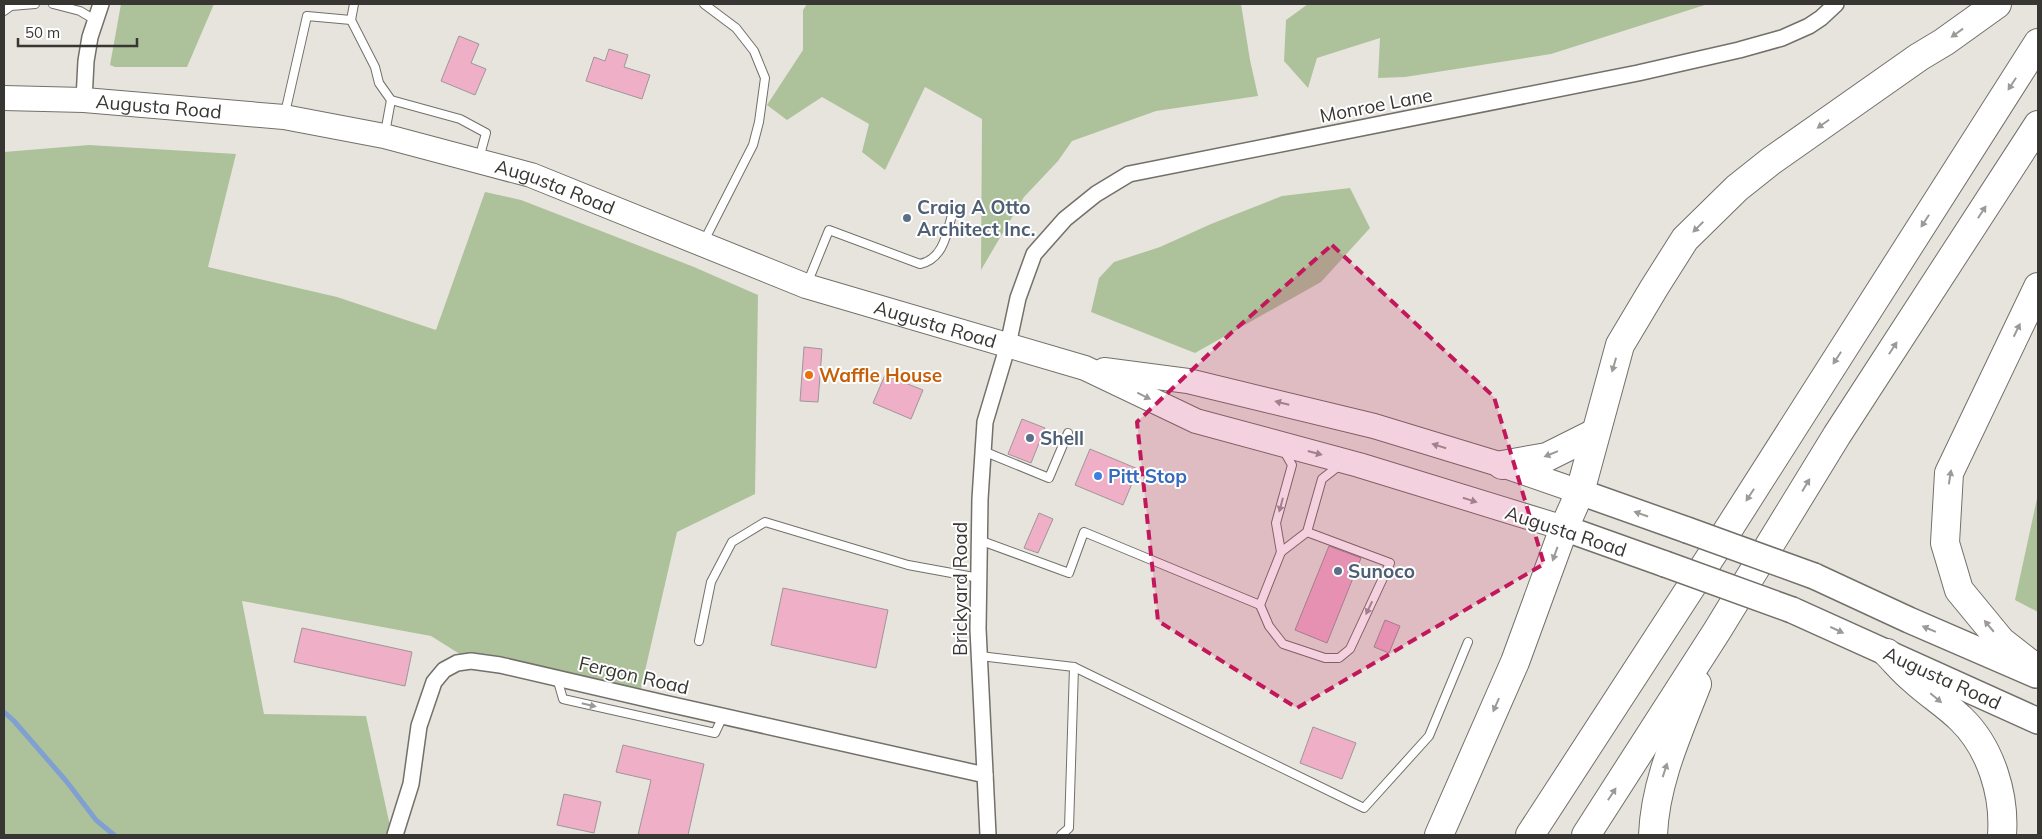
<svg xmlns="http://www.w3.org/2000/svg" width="2042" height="839" viewBox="0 0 2042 839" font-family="Mulish,sans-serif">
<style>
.green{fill:#adc29a}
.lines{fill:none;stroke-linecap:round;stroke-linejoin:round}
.stream{stroke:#81a0d2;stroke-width:5}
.building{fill:#efafc7;stroke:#9e9699}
.service-casing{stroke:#73706a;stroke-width:10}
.minor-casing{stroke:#73706a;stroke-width:18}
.primary-casing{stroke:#73706a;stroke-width:26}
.trunk-casing{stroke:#73706a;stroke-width:28}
.motorway-casing{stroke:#73706a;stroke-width:30}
.service{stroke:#fff;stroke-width:8}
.minor{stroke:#fff;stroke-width:15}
.primary{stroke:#fff;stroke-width:24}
.trunk{stroke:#fff;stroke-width:25}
.motorway{stroke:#fff;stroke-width:28}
.trunk-bridge-casing{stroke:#73706a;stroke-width:28;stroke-linecap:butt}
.trunk-bridge{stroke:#fff;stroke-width:25}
.oneway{fill:#9b9a99}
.marked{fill:#c2185b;fill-opacity:0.2;stroke:#c2185b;stroke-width:4;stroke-dasharray:10 6;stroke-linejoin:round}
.service-dot{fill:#5c6f8a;stroke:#fff;stroke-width:2}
.food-dot{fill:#e8710a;stroke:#fff;stroke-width:2}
.shop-dot{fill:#3f7fe0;stroke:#fff;stroke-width:2}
.labels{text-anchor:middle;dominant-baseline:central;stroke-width:4;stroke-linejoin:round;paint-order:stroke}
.street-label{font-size:19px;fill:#373633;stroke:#fff}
.service-label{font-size:19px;font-weight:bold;fill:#4e5e75;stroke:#fff;text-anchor:start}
.food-label{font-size:19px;font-weight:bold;fill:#c56008;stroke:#fff;text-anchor:start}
.shop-label{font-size:19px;font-weight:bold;fill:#366cbe;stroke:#fff;text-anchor:start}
</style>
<rect width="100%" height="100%" fill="#e7e4dd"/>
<g class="green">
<path d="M121,4h93l-27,63h-72l-5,-2z"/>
<path d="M807,4h434l9,56 8,36 -102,15 -84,30 -14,20 -34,36 -43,73 1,-151 -57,-32 -40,83 -23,-18 7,-28 -47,-27 -35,23 -20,-15 36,-55v-40z"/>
<path d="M1308,4h400l-157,50 -146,23 -27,1 2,-40 -63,20 -9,30 -24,-27 2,-41z"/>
<path d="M89,145l147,9 -28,113 129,30 99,33 49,-138 36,8 173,67 64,28 -3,199 -78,38 -38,165 -168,-36 -40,-25 -189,-35 22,113 102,2 26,119h-388v-683z"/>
<path d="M1350,188l20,40 -49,54 -126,71 -104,-41 8,-34 15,-16 46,-15 51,-23 71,-28z"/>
<path d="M2038,494v118l-23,-12z"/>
</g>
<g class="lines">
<path class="stream" d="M4,712l10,9 53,61 29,38 18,15"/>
</g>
<g class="building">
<path d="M459,36l20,8 -8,19 15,6 -11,26 -34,-14z"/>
<path d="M609,49l19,6 -4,12 26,8 -8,24 -56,-18 8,-24 11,4z"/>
<path d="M804,347l18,2 -4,53 -18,-1z"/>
<path d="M885,375l38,15 -12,29 -38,-16z"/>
<path d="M1022,419l23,9 -14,35 -23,-9z"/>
<path d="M1090,449l48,20 -15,36 -48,-20z"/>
<path d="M1039,513l14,6 -15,34 -14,-5z"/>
<path d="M1329,546l32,12 -34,85 -32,-13z"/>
<path d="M783,588l105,22 -12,58 -105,-23z"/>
<path d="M1385,620l15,6 -11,27 -15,-6z"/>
<path d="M302,628l110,24 -7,34 -111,-24z"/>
<path d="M1313,727l43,16 -14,36 -42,-16z"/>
<path d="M623,745l81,19 -16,71h-50l13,-55 -35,-8z"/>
<path d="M564,794l37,8 -7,31 -37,-8z"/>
</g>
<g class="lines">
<g class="service-casing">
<g id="service">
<path d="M53,4l27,7 15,9"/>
<path d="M4,11l7,-5 24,-2"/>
<path d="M351,20l24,47 4,16 12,17"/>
<path d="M285,113l22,-97 44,4 3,-16"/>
<path d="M385,133l6,-33 69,19 26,14 -7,26"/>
<path d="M704,241l49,-96 6,-23 6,-44 -11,-27 -18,-23 -32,-24"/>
<path d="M807,284l22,-54 91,34c24,-5 27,-32 33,-53"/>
<path d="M983,451l66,27 19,-45"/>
<path d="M979,540l90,33 15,-41 176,73 21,-53 26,-20 15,-53 18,-14"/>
<path d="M1281,552l-5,-29 16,-58 -8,-14"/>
<path d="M1260,605l9,21 14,18 42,14h14l11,-9 40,-86 -83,-31"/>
<path d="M699,641l12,-59 21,-40 33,-20 143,43 71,13"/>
<path d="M980,656l94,11 -5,161 -8,7"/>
<path d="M1074,667l290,141 65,-72 39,-94"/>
<path d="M557,678l6,21 152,34 8,-17"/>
</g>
</g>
<g class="minor-casing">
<g id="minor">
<path d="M84,100l2,-39 4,-24 11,-33"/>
<path d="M395,835l16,-51 8,-58 15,-44 10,-12 13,-7 14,-2 29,4 164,38 321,72"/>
<path d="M988,835l-10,-206 2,-130 5,-77 23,-77 10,-47 16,-44 31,-35 31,-25 33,-20 509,-101 101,-23 43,-12 27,-12 12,-8 15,-14"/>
</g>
</g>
<g class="primary-casing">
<g id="primary">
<path id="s1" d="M4,98l80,2 200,17 100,19 94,25 53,14 275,111 279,82 111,53 163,44 205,63"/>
<path d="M1104,370l84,11 186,45 128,39 78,27"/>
</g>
</g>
<g class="trunk-casing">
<g id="trunk">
<path d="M1580,492l107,38"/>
<path d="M1564,528l101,36"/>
<path d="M1814,576l95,44 127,55"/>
<path id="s2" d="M1792,610l246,111"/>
</g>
</g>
<g class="motorway-casing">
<g id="motorway">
<path d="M2038,287l-89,186 -4,70 14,47 42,51 37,29"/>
<path d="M1502,465l45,-8 48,-24"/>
<path d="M1887,653c9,9 17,19 27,27 15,14 33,25 47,39 30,29 44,76 41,116"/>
<path d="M1439,835l76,-173 49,-134 16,-36 40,-147 34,-57 31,-49 52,-51 34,-27 148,-104 25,-15 53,-38"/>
<path d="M1530,835l189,-291 319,-501"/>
<path d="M1586,835l131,-204 120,-196 201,-310"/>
<path d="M1653,835c2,-53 25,-102 44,-151"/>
</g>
</g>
<use href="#service" class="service"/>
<use href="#minor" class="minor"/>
<use href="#primary" class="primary"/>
<use href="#trunk" class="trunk"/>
<use href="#motorway" class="motorway"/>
<g class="trunk-bridge-casing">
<g id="trunk-bridge">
<path d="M1687,530l127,46"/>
<path d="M1665,564l127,46"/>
</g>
</g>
<use href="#trunk-bridge" class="trunk-bridge"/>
</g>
<defs><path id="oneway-solid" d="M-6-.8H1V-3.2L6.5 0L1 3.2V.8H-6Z" transform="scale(1.25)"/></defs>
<g class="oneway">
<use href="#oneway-solid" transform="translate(1957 33) rotate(144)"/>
<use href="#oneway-solid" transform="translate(2012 84) rotate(123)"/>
<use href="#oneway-solid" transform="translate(1823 124) rotate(145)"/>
<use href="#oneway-solid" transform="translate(1982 212) rotate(-57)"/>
<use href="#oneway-solid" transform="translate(1925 221) rotate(123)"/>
<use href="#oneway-solid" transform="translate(1698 227) rotate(135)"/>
<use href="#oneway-solid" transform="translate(2017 330) rotate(-64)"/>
<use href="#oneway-solid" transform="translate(1893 348) rotate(-57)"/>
<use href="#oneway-solid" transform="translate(1837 358) rotate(123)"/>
<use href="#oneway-solid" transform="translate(1614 365) rotate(106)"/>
<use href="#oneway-solid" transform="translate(1144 396) rotate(26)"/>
<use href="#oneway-solid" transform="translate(1282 403) rotate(-166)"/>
<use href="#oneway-solid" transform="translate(1439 446) rotate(-163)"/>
<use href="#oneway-solid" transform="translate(1315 453) rotate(15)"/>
<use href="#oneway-solid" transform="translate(1551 454) rotate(158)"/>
<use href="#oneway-solid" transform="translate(1950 477) rotate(-81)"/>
<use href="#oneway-solid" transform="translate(1806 485) rotate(-59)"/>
<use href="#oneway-solid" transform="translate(1750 495) rotate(123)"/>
<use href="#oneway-solid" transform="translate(1470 500) rotate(17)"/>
<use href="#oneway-solid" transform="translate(1281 505) rotate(105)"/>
<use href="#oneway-solid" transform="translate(1641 514) rotate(-161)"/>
<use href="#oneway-solid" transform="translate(1555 554) rotate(110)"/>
<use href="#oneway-solid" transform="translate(1369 608) rotate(115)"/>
<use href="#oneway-solid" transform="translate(1989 626) rotate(-130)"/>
<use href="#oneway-solid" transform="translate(1929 629) rotate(-157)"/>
<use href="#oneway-solid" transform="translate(1837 630) rotate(25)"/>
<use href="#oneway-solid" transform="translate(1936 698) rotate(40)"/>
<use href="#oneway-solid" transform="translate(589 705) rotate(13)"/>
<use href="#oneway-solid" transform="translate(1496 705) rotate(114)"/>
<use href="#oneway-solid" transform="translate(1665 770) rotate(-72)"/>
<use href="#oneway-solid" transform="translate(1612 794) rotate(-57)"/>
</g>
<path class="marked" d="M1332,245l162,152 50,167 -247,144 -139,-87 -21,-199 94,-89z"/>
<g class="service-dot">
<circle cx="907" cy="218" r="5"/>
<circle cx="1030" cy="438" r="5"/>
<circle cx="1338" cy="571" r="5"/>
</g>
<circle class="food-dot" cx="809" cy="375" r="5"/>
<circle class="shop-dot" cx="1098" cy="476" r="5"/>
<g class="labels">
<g class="street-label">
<text transform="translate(1376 105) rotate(-11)">Monroe Lane</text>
<text stroke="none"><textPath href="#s1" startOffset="155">Augusta Road</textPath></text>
<text stroke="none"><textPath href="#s1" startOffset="561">Augusta Road</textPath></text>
<text stroke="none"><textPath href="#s1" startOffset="966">Augusta Road</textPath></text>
<text transform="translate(1566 531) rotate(18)">Augusta Road</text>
<text transform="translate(960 589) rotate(-90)">Brickyard Road</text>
<text transform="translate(634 675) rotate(13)">Fergon Road</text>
<text stroke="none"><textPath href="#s2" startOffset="165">Augusta Road</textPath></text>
</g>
<g class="service-label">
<text x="917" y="207">Craig A Otto<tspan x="917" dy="22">Architect Inc.</tspan></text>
<text x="1040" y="438">Shell</text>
<text x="1348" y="571">Sunoco</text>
</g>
<g class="food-label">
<text x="819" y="375">Waffle House</text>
</g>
<g class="shop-label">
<text x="1108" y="476">Pitt Stop</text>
</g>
</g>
<rect width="2042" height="839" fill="none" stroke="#373633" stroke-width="10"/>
<path d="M18 38v8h119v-8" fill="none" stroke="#373633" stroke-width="2.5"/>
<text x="25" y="38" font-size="15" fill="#373633" stroke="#ffffff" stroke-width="4" paint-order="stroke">50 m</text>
</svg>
